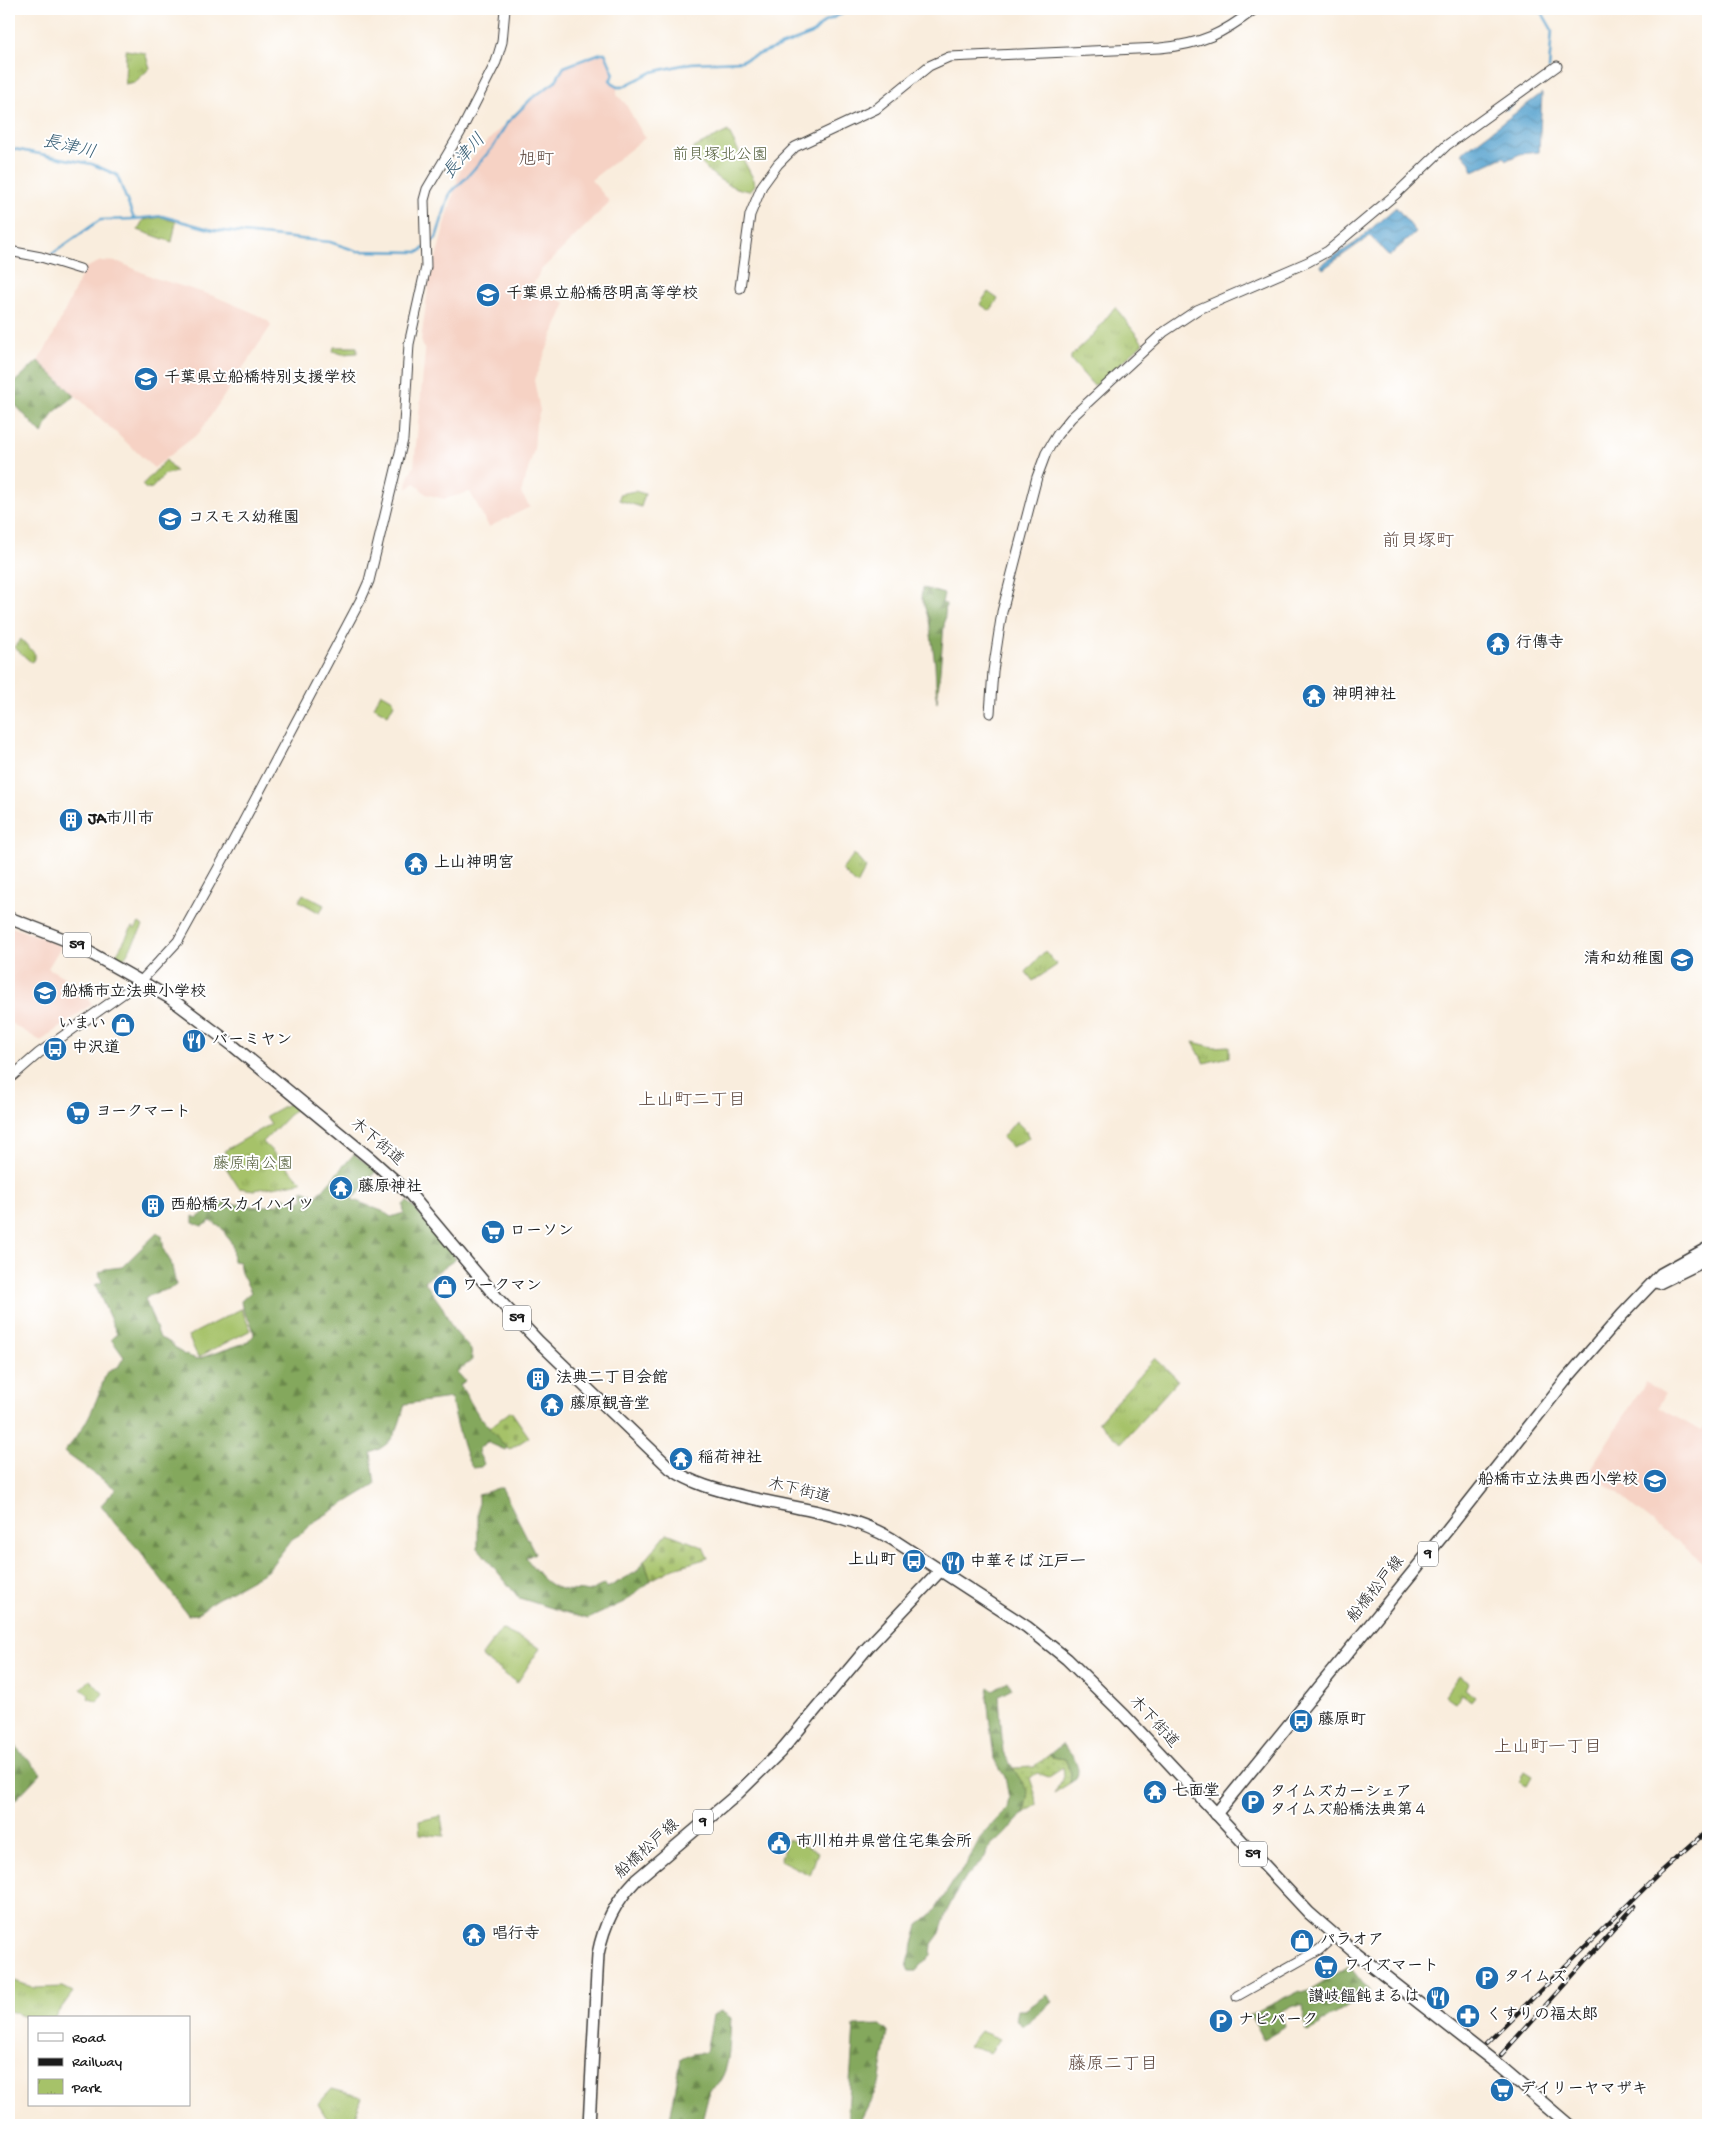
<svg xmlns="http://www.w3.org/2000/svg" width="1717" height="2134" viewBox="0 0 1717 2134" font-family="'Gochi Hand','Klee One',sans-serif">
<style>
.built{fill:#f6d2c4}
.grass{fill:url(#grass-dots);stroke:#616f42}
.forest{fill:url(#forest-firs);stroke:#50623c}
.cemetery{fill:url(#cemetery-stones);stroke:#616f42}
.park{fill:url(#park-tufts);stroke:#616f42}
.pitch{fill:#a6c269;stroke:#616f42}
.water{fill:url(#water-waves);stroke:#395f75}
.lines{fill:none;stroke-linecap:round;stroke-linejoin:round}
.stream{stroke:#56a2ce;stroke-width:2.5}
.tertiary-casing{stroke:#3d3b39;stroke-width:11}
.primary-casing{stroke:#3d3b39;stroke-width:14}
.tertiary{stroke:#fff;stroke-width:9}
.primary{stroke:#fff;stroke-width:11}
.rail-casing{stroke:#1c1c1c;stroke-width:4.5}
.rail{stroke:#fff;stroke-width:2.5;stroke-dasharray:8;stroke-linecap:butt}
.labels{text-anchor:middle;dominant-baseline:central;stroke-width:4;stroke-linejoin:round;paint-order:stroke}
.shield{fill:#fff;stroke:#606060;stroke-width:1}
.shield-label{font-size:15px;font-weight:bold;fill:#1c1c1c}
.park-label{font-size:16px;fill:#535e3b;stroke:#fff}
.poi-label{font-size:16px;font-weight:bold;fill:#1c1c1c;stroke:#fff;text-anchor:start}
.street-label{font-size:16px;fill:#1c1c1c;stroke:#fff}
.water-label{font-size:18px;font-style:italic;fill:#395f75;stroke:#fff}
.neighbourhood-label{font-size:18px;fill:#5d483f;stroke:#fff}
</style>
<defs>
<pattern id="grass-dots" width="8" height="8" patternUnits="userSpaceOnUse" patternTransform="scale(1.25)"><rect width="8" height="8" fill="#a6c269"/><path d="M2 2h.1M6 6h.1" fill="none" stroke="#8ea65a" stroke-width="1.8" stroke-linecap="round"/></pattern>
<pattern id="forest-firs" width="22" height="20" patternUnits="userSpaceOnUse" patternTransform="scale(1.25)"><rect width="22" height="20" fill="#84a85d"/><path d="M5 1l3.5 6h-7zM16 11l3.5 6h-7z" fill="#6b884c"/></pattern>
<pattern id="cemetery-stones" width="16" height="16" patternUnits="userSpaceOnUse" patternTransform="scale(1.25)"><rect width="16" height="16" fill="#a6c269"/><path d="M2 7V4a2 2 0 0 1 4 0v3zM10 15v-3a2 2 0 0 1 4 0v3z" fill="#8ea65a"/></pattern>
<pattern id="park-tufts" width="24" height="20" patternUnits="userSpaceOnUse" patternTransform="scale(1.25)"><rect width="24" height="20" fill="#a6c269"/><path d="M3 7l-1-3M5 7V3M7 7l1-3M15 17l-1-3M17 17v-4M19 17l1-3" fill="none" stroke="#8ea65a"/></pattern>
<pattern id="water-waves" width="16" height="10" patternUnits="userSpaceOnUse" patternTransform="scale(1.25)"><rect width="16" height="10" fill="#56a2ce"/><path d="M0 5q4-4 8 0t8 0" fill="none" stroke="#4683a6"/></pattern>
</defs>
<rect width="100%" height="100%" fill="#fff"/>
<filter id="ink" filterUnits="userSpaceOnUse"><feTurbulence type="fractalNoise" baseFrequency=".02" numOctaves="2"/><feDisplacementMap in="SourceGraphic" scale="10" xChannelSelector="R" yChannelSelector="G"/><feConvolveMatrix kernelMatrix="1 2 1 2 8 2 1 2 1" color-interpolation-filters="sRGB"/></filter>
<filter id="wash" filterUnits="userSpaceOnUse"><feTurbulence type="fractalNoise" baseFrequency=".0096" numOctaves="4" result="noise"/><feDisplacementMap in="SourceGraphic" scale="20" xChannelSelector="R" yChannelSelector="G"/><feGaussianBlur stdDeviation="1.12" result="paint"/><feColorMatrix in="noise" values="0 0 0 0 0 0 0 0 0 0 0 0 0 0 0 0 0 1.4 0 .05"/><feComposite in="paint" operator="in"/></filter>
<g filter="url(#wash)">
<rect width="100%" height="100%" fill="#f9eddd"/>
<g class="built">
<path d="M601,54h4l7,19 -3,7 8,8v7l8,8 20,35 -54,42 19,22 -69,68 -9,17 34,16 -32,77 6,31 -4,12 -2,27 -13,43 9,14 -41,20 -19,-35 -26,7 -18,-5 -11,-11 -8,6 1,-12 6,-11 11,-114 -4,-12 8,-57 31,-113 57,-59 38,-30 10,-16 4,1z"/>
<path d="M101,261l18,1 36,16 59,18 40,17 15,9 2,4 -72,107 -45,35 -116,-107 14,-23 33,-70z"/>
<path d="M9,926l34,12 18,9 -13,21 23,13 21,23 -51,37 -32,-19z"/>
<path d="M1646,1382l19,12 -7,13 43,24 7,-13v149l-94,-76 -26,-19z"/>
</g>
<path class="grass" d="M1049,1755l3,2 13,2 6,14 -1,10 -16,10 10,-16 -1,-9 -14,9 -12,-4 -7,5 6,18 1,9 -13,8c6,-19 -5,-29 -11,-45l21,-1z"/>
<g class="forest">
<path d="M38,361l37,35 -22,17 -11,21 -33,-36v-11z"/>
<path d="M923,588l21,6 -2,9 4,1 -9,99 -2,-39 -6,-44 -8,-24z"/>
<path d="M354,1154l22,17 -18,23 -7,5 31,12 9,6 13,-4 -1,-8 4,-4 9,9 40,49 -32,22 19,27 10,21 18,21 1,10 -15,12 8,9 -5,4 19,31 28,32 -2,2 -18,-8 -7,5 -2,5 6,12 -3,3 -8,1c-8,-6 -19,-57 -22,-70l-46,6c-7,24 -9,39 -34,49l4,32 -63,38 -8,9 -12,7 -25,32 -52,29 -18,14 -9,1 -47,-63 -25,-27 -15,-20 15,-16 -52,-37c23,-26 31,-46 42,-79l12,-6 6,-10 -13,-18 6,-5 -22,-49 7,-3 -3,-9 6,-4 17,-2 35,-34 5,3 2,15 7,11 5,23c-8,7 -19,4 -31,14l15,39 9,4 14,12 14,5 51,-17 6,-7c-1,-15 -12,-19 -13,-34l10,-9 -10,-19 -2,-11 -6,-1c-1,-6 0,-11 -1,-16 -2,-7 -7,-8 -8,-15l-13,-9 -9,5 -9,-3v-7l4,2 21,-16 41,5 19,-3 6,-7 8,5 11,-2v-10l14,6z"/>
<path d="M498,1488h4l33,65 -9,5c10,12 19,27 35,31 10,3 18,0 27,3l17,-8 2,4 29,-16 8,-11 7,19 -25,21 -38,18 -69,-21 -41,-50v-53z"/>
<path d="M1008,1681l4,8 -13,7 4,56 25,40 -4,21 -22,24 -9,7 -6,7 -2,6 -24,26 -14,28 -7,22 -8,11 -1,11 -15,16h-7l-2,-4 11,-42 16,-13 21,-33 9,-10 16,-31 27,-30 2,-10 -4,-21 -11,-18 -7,-61 2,-11 4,3z"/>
<path d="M9,1740l32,33 -32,33z"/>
<path d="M1062,1744c8,9 21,21 14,35l-6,4 1,-10 -6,-14 -13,-2 -3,-2z"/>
<path d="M1349,1966l21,26 -35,23 -14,7 -1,4 -12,6 -2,-1 -3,-26h-10l-14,7 6,14 -1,2 -21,12 -13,-25 49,-24 2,1 10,-3z"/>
<path d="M1047,1995l6,7 -30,24 -8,-6 2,-10h8z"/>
<path d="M721,2011l10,7c-2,23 1,60 -21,72l-9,35h-32l12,-66 11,-5 14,-2 7,-37z"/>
<path d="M881,2025l7,7 -9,52 -21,41h-11l7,-99z"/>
</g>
<g class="cemetery">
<path d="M511,1411l18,26 -20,13 -20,-22z"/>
<path d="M667,1533l36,14 5,11 -34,10 -23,12 -7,-19z"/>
</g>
<g class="park">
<path d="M126,50l19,3 5,15 -15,14 -10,2z"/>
<path d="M728,131l26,49 1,5 -5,6c-25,-3 -47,-21 -58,-42z"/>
<path d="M162,217l14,5 -4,20 -34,-12 5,-10z"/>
<path d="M988,292l10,7 -8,12 -10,-7z"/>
<path d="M1115,307l28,36 -45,41 -5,1 -22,-25v-4l22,-21z"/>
<path d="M334,347h23v6l-15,1 -9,-3z"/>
<path d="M166,460l10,12 -11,2 -13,14 -6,1 -4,-4z"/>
<path d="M635,491l10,3 -4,13 -22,-7 1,-6z"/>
<path d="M21,639l14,15v5l-4,3 -17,-15z"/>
<path d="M381,693l12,7 1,4 -6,11 -14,-8z"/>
<path d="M854,854l12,14 -9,17 -15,-15z"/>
<path d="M303,894l21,11 -4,8 -21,-12z"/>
<path d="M139,923l4,3 -22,38 -7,-5 18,-32 3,2z"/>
<path d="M1045,951l12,14 -24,16 -7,-9z"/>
<path d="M1193,1042l20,5 16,-1v11l-25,6z"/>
<path d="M291,1102l6,5 -34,35 39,40 -48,8 -15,-2 -16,-25 6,-4 -5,-8 47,-27 -5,-8z"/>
<path d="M1016,1121l10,10 3,7 -17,9 -10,-9z"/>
<path d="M1155,1358l23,22 -57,63 -23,-21z"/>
<path d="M503,1630l37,18 -23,35 -34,-25 -1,-3 18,-24z"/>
<path d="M1458,1676l11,7 -3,6 9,7 -4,5 -9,-7 -6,9 -11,-8z"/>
<path d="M90,1680l13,13 -6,9 -9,-4 1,-3 -8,-6z"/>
<path d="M1524,1772l8,5 -5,9 -8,-4z"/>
<path d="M441,1816l3,20 -24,-2 -1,-13z"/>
<path d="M788,1839l30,13 -8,23 -30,-15z"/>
<path d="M9,1979l26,9 28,-1 10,5 -19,26h-25l-20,-7z"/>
<path d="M980,2031l20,8 -10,14 -22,-7z"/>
<path d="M332,2089l30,8 -10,28h-18l-8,-8 -8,-13z"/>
</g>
<path class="pitch" d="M241,1309l10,21 -53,27 -10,-21z"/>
<g class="water">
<path d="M1542,93l-3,59 -19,2 -13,6 -3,-3 -31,14 -4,-10 -7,-8z"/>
<path d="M1396,207l20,25 -27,24 -19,-20 -47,33 -3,-4 35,-22z"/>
</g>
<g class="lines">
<g class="stream">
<path d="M1540,9l12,21 -3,39"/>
<path d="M1506,109l10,-8"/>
<path d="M9,148l83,16 25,11 17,44 28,-3 51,14 117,12 27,9 62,1 5,-4"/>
<path d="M428,245l8,-7 14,-45 16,-15 28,-32 13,-23 25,-25 23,-16 9,-15 37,-14h4l9,21 -4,6 7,7h5l30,-15 39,-9 50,-2 71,-27 12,-12 19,-9 3,-4"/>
<path d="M52,254l48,-34 34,-1"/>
</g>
</g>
</g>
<g filter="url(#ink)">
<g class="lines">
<g class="tertiary-casing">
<g id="tertiary">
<path d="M9,251l32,6 39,12"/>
<path d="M740,288l10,-73 12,-29 16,-22 17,-17 81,-38 53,-43 20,-9 211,-9c42,-4 62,-14 95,-39"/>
<path d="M990,713l3,-42 9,-59 35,-135 9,-24 11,-18 14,-17 93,-86 33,-22 111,-48 20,-11 68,-57 51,-49 110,-79"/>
<path d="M9,1079l30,-26 102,-72 37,-40 52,-94 131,-248 8,-18 34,-141 6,-96 17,-77 -2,-67 3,-11 33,-56 36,-71 6,-20 3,-33"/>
<path d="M1237,1996l82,-46 15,-14"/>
</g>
</g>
<g class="primary-casing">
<g id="primary">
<path d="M9,918l62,24 99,56 61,46 141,116 38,34 88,105 41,43 132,127c22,15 46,21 71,27 50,12 106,17 150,43l135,88 40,32 58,57 184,197 44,38 148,116 68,58"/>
<path d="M1659,1283l49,-24"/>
<path d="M1216,1814l232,-285 120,-152 54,-62 39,-41 47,-26"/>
<path d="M589,2125l9,-171c6,-30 17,-52 38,-74l98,-83 46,-45 88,-105 72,-76"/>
</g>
</g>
<use href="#tertiary" class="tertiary"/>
<use href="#primary" class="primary"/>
<g class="rail-casing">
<g id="rail">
<path d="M1486,2044l175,-172 47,-42"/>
<path d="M1501,2055l133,-148"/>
</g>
</g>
<use href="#rail" class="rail"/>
</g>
</g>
<defs>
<g id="school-disc" transform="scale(1.25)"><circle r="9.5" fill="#1f6fb2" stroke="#fff"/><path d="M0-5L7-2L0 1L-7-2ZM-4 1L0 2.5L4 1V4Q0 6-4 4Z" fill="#fff"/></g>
<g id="temple-disc" transform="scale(1.25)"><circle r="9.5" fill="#1f6fb2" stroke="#fff"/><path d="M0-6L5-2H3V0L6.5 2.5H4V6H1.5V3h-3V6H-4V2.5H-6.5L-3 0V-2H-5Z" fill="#fff"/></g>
<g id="building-disc" transform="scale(1.25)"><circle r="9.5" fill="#1f6fb2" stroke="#fff"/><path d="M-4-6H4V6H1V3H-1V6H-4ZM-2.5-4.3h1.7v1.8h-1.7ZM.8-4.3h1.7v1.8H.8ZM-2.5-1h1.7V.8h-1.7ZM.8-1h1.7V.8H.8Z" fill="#fff"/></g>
<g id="shop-disc" transform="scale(1.25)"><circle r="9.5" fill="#1f6fb2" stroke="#fff"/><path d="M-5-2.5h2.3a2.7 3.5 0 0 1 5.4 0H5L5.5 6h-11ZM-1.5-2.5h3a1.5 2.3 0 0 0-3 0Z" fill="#fff"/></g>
<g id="restaurant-disc" transform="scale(1.25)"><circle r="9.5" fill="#1f6fb2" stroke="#fff"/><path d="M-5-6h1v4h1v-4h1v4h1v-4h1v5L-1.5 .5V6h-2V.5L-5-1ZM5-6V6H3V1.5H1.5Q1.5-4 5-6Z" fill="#fff"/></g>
<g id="bus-disc" transform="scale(1.25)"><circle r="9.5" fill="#1f6fb2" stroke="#fff"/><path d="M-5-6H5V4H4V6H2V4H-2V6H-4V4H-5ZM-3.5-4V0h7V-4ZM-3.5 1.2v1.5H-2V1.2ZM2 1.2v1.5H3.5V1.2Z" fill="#fff"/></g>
<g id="supermarket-disc" transform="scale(1.25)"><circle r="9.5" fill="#1f6fb2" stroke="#fff"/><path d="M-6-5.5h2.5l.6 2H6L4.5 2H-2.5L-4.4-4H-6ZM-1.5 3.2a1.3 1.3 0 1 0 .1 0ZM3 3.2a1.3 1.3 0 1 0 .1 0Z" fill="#fff"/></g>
<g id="parking-disc" transform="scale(1.25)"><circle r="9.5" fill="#1f6fb2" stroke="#fff"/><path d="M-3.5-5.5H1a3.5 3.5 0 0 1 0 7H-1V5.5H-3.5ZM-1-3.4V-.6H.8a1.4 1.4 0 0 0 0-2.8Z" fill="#fff"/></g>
<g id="civic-disc" transform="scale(1.25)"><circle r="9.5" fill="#1f6fb2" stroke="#fff"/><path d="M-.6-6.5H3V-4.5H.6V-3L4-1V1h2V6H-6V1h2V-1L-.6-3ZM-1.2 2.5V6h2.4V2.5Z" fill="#fff"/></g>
<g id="pharmacy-disc" transform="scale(1.25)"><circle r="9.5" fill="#1f6fb2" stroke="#fff"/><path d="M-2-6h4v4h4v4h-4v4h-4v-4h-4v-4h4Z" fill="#fff"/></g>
</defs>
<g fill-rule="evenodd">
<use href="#school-disc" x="488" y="295"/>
<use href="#school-disc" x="146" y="379"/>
<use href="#school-disc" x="170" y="519"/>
<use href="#temple-disc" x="1498" y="644"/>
<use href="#temple-disc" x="1314" y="696"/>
<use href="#building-disc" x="71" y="820"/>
<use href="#temple-disc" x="416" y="864"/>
<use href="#school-disc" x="1682" y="960"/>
<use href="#school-disc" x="45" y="993"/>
<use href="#shop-disc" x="123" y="1025"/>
<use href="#restaurant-disc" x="194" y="1041"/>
<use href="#bus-disc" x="55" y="1049"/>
<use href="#supermarket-disc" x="78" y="1113"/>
<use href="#temple-disc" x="341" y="1188"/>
<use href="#building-disc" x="153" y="1206"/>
<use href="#supermarket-disc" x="493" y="1232"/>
<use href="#shop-disc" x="445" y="1287"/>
<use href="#building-disc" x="538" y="1379"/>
<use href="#temple-disc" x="552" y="1405"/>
<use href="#temple-disc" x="681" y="1459"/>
<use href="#school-disc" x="1655" y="1481"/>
<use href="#bus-disc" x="914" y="1561"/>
<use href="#restaurant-disc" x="953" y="1563"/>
<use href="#bus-disc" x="1301" y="1721"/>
<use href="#temple-disc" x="1155" y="1792"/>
<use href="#parking-disc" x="1253" y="1802"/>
<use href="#civic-disc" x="779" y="1843"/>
<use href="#temple-disc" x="474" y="1935"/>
<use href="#shop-disc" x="1302" y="1941"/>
<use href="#supermarket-disc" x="1326" y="1967"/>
<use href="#parking-disc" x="1487" y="1978"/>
<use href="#restaurant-disc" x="1438" y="1998"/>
<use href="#pharmacy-disc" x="1468" y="2016"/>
<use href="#parking-disc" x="1221" y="2021"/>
<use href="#supermarket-disc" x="1502" y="2090"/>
</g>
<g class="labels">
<g class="shield">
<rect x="63" y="932.5" width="28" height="25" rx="4"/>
<rect x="503" y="1305.5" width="28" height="25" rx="4"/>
<rect x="1418" y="1541.5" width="20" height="25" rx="4"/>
<rect x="693" y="1809.5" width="20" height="25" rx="4"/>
<rect x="1239" y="1841.5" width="28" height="25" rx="4"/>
</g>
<g class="shield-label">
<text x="77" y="945">59</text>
<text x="517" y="1318">59</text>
<text x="1428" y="1554">9</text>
<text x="703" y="1822">9</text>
<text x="1253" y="1854">59</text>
</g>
<g class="park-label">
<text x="720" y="156">前貝塚北公園</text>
<text x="253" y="1165">藤原南公園</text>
</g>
<g class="poi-label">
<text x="506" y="295">千葉県立船橋啓明高等学校</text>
<text x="164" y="379">千葉県立船橋特別支援学校</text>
<text x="188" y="519">コスモス幼稚園</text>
<text x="1516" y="644">行傳寺</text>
<text x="1332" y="696">神明神社</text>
<text x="88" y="820">JA市川市</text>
<text x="434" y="864">上山神明宮</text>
<text x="1664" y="960" text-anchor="end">清和幼稚園</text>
<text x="62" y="993">船橋市立法典小学校</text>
<text x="106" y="1025" text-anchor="end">いまい</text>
<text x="212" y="1041">バーミヤン</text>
<text x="72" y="1049">中沢道</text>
<text x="96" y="1113">ヨークマート</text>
<text x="358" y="1188">藤原神社</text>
<text x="170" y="1206">西船橋スカイハイツ</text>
<text x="510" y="1232">ローソン</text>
<text x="462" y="1287">ワークマン</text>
<text x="556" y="1379">法典二丁目会館</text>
<text x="570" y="1405">藤原観音堂</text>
<text x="698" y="1459">稲荷神社</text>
<text x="1638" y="1481" text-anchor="end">船橋市立法典西小学校</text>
<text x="896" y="1561" text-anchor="end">上山町</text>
<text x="970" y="1563">中華そば 江戸一</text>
<text x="1318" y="1721">藤原町</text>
<text x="1172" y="1792">七面堂</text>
<text x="1270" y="1793">タイムズカーシェア<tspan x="1270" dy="18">タイムズ船橋法典第４</tspan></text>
<text x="796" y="1843">市川柏井県営住宅集会所</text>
<text x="492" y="1935">唱行寺</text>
<text x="1320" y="1941">パラオア</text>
<text x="1344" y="1967">ワイズマート</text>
<text x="1504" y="1978">タイムズ</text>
<text x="1420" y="1998" text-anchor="end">讃岐饂飩まるは</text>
<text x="1486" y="2016">くすりの福太郎</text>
<text x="1238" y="2021">ナビパーク</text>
<text x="1520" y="2090">デイリーヤマザキ</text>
</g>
<g class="street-label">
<text transform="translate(376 1143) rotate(40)">木下街道</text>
<text transform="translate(799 1492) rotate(13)">木下街道</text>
<text transform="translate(1377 1590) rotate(-51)">船橋松戸線</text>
<text transform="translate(1153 1723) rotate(47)">木下街道</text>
<text transform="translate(648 1850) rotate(-42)">船橋松戸線</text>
</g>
<g class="water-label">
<text transform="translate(69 148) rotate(13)">長津川</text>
<text transform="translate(465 157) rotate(-48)">長津川</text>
</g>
<g class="neighbourhood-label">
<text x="536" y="160">旭町</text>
<text x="1418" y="542">前貝塚町</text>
<text x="692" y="1101">上山町二丁目</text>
<text x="1548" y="1748">上山町一丁目</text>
<text x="1113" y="2065">藤原二丁目</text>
</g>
</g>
<rect width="1717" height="2134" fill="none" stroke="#fff" stroke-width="30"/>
<rect x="28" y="2016" width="162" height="90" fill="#ffffff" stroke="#a4a4a4"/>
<rect x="38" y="2033" width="25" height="8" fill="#ffffff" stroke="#a4a4a4"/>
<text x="72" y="2042" font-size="15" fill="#1c1c1c">Road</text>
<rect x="38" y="2058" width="25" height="8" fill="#1c1c1c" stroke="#a4a4a4"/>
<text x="72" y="2066" font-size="15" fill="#1c1c1c">Railway</text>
<rect x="38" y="2079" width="25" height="15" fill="url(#park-tufts)" stroke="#a4a4a4"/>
<text x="72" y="2092" font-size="15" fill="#1c1c1c">Park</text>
</svg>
